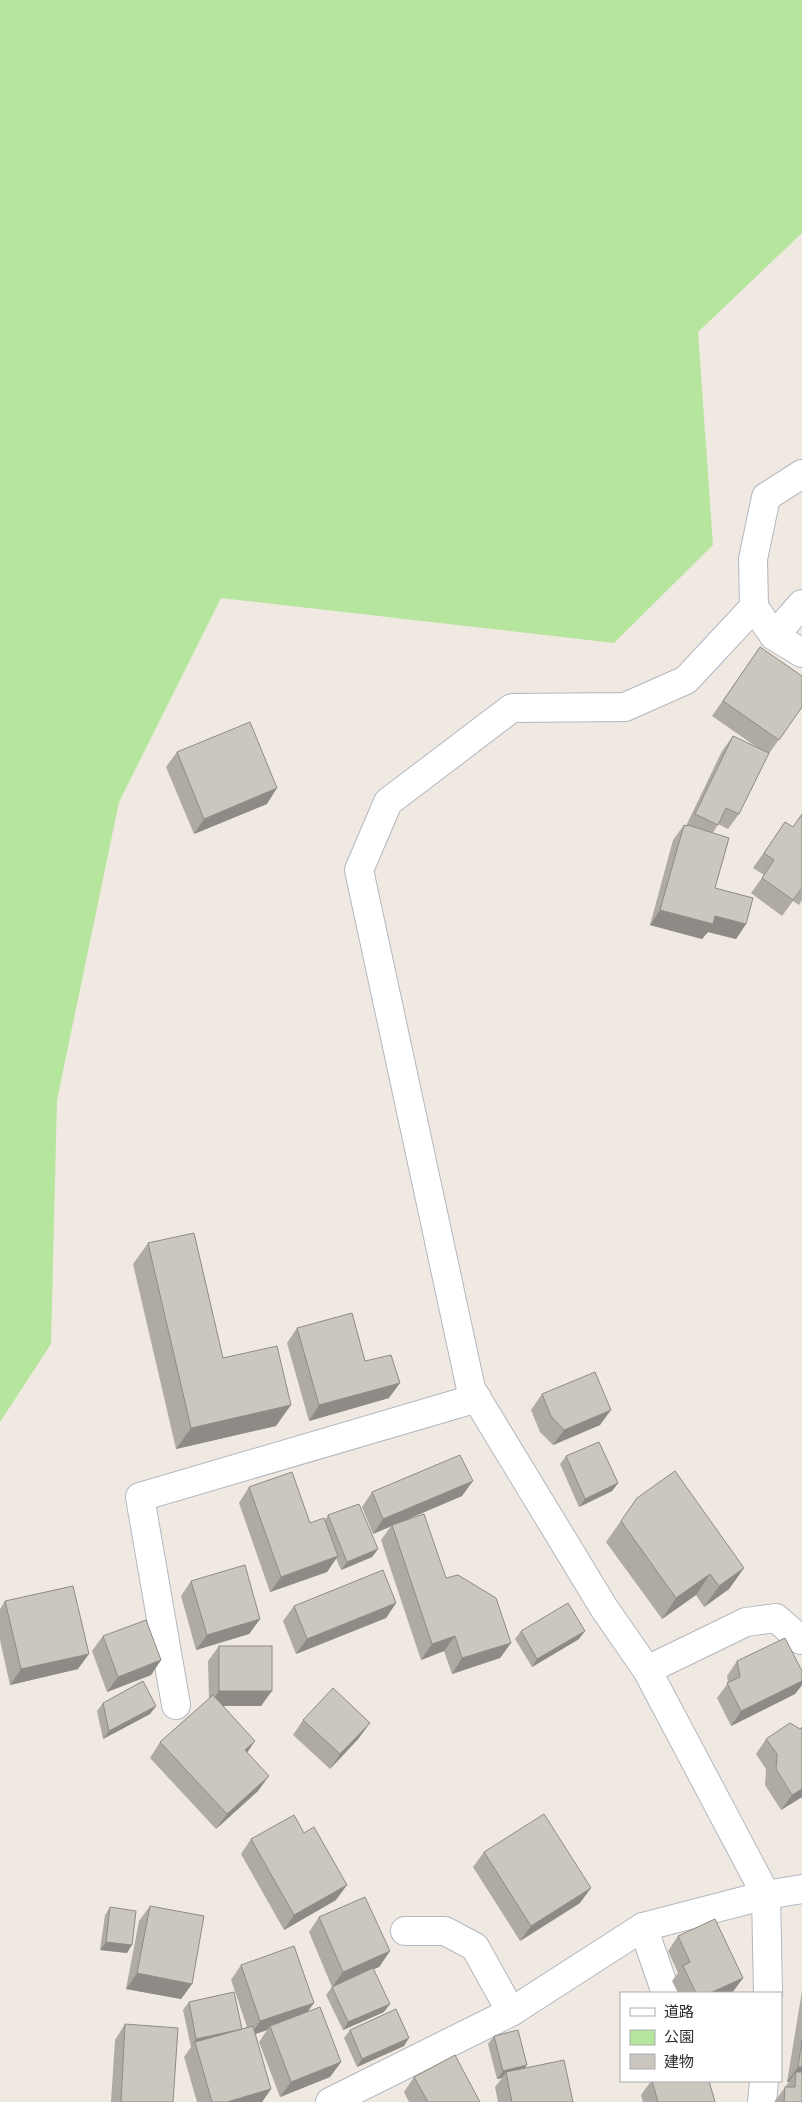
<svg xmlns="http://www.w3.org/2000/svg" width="802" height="2102" viewBox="0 0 802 2102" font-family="'Titillium Web','Noto Sans JP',sans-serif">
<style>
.green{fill:#b6e59e}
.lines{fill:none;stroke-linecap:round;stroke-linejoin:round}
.street-casing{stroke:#b4b7c1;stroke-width:30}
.street{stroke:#fff;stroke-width:28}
.wall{fill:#afaba4}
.shaded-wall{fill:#8e8b86}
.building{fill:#cbc7bf;stroke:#8e8b86}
</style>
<rect width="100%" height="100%" fill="#efe9e1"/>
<path class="green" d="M0,0h802v233l-104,99 15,213 -99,98 -393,-45 -102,204 -62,298 -6,244 -51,78z"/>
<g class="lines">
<g class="street-casing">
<g id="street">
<path d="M754,607l20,29 28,17"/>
<path d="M774,636l28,-32"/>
<path d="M647,1670l99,-48 30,-4 25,22"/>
<path d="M176,1705l-36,-208 337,-99"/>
<path d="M643,1927l23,66"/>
<path d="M405,1931h40l30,16 36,65"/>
<path d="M768,1993l-2,-98 -119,-225 -43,-62 -133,-219 -112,-519 29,-68 124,-94 113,-1 61,-27 68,-73 -1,-48 13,-62 36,-23"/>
<path d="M330,2102l181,-90 132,-85 123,-32 36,-6"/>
<path d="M762,2102l2,-21"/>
</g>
</g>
<use href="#street" class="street"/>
</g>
<g class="wall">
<path d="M760,647l42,60 -34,48 -29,59 -11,15 -10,-5 -5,9 2,55 31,36 -10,15 -28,-7 -6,7 -52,-14 23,-85 11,-15 2,1 36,-75 11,-15 25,12 -46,-32z"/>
<path d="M177,752l90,52 -73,30 -28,-67z"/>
<path d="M802,814v86l-3,5 -6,-4 -11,15 -31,-23 13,-18 -11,-7 32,-46 8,5z"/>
<path d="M148,1243l75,115 53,68 -100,23 -43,-185z"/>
<path d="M297,1328l68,33 24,37 -80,23 -22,-78z"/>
<path d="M542,1394l58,31 -47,20 -13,-13 -9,-22z"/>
<path d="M566,1456l52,27 -6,8 -33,16 -19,-43z"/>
<path d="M249,1487l61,36 15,-3 3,-5 50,34 -6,8 -31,13 -5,-12 -9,14 -57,20 -31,-89z"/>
<path d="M372,1492l90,4 -61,26 45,56 65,65 -11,15 -48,16 -8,-23 -23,9 -40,-120 10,-14 -18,8 -11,-27z"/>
<path d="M637,1498l107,70 -15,21 -25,18 -8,-12 -34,24 -56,-77z"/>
<path d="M191,1581l69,38 -11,15 -53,16 -15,-54z"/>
<path d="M5,1601l73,68 -68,16 -10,-45v-31z"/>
<path d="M396,1603l-10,15 -90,36 -13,-33 11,-15z"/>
<path d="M521,1631l58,8 -47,28 -17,-28z"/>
<path d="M103,1636l58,24 -10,15 -44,17 -15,-41z"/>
<path d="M219,1646l42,60h-37l23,47 11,38 -42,38 -66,-71 10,-16 49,-43 -1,-38z"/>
<path d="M737,1661l65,10v14l-7,9 -64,32 -14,-28 11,-15 -1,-7z"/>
<path d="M103,1703l53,3 -6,8 -47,25 -6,-28z"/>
<path d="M303,1720l56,18 -29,31 -37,-34z"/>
<path d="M802,1727v70l-21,13 -16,-25 1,-16 -10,-15 10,-15 34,-10z"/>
<path d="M251,1839l85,61 -52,30 -43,-76z"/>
<path d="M484,1852l96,51 -60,38 -47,-74z"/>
<path d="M150,1906l42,78 -11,15 -55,-10 13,-68z"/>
<path d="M110,1907l17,46 -27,-3 5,-35z"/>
<path d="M319,1917l71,34 -11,16 -6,2 11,43 -41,18 -17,-35 6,-8 13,-6 -13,6 -23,-55z"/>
<path d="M678,1936l65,42 -11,15h-54l-6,-12 6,-8 -10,-22z"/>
<path d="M241,1965l66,47 34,50 -11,15 -50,20 -21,-55 8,-12 -12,4 16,55 -9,13h-65l-13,-45 7,-10 -8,-37 6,-8 53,27 5,-2 -16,-47z"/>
<path d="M802,1991v111h-28l15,-20h-2z"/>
<path d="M125,2024l48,78h-62l4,-62z"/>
<path d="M350,2030l54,16 -47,21 -13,-29z"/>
<path d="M494,2036l33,29 -2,3 48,34h-75l-3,-15 7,-9 -5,1 -9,-35z"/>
<path d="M414,2077l66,25h-71l-5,-10z"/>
<path d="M651,2081h58l6,21h-72l-2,-7z"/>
</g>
<g class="shaded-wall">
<path d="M277,788l-10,16 -73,30 10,-15z"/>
<path d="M660,910l55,6 31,8 -10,15 -28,-7 -6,7 -52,-14z"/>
<path d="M400,1383l-11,15 -80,23 10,-16z"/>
<path d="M291,1405l-15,21 -100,23 15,-21z"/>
<path d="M611,1410l-11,15 -47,20 11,-15z"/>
<path d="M473,1481l-11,15 -89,38 10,-15z"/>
<path d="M618,1483l-6,8 -33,16 6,-8z"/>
<path d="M378,1549l-6,8 -31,13 6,-8z"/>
<path d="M338,1556l-11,16 -57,20 11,-15z"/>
<path d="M744,1568l-15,21 -25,18 15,-21z"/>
<path d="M710,1574l-14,21 -34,24 14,-21z"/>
<path d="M396,1603l-10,15 -90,36 11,-15z"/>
<path d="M260,1619l-11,15 -53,16 11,-15z"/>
<path d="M585,1631l-6,8 -47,28 5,-8z"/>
<path d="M455,1636l-11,15 -23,9 11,-16z"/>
<path d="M511,1643l-11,15 -48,16 10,-16z"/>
<path d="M89,1654l-11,15 -68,16 11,-16z"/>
<path d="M161,1660l-10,15 -44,17 11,-15z"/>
<path d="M802,1681v4l-7,9 -64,32 10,-15z"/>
<path d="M219,1691h53l-11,15h-52z"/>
<path d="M156,1706l-6,8 -47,25 6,-8z"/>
<path d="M370,1723l-11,15 -29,31 10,-15z"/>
<path d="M255,1741l-10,15v-6z"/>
<path d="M269,1776l-11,15 -42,38 11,-15z"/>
<path d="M802,1789v8l-21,13 11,-15z"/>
<path d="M347,1885l-11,15 -52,30 10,-15z"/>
<path d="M591,1888l-11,15 -60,38 11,-15z"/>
<path d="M106,1942l26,3 -5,8 -27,-3z"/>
<path d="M390,1951l-11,16 -47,20 11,-15z"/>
<path d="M137,1973l55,11 -11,15 -55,-10z"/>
<path d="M743,1978l-11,15h-22z"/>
<path d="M314,2003l-11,15 -33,8 -3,4 -17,6 10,-15z"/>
<path d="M390,2004l-6,8 -41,18 5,-8z"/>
<path d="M242,2029l-47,13 -4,5 5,-8z"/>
<path d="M409,2038l-5,8 -47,21 5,-8z"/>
<path d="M341,2062l-11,15 -50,20 11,-15z"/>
<path d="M527,2065l-6,8 -15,-1 -4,6 -5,1 6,-8z"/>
<path d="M798,2067h4v18l-6,-13 -7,10h-2z"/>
<path d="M271,2089l-9,13h-35z"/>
</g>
<g class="building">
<path d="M760,647l42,29v31l-23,33 -56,-39z"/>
<path d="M250,722l27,66 -73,31 -27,-67z"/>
<path d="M733,736l36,17 -30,61 -13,-6 -8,17 -23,-11z"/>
<path d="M802,814v74l-9,12 -31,-22 12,-18 -10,-7 21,-31 8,5z"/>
<path d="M684,825l3,1 1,-1 41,13 -14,50 38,10 -7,26 -31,-8 -2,8 -53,-14z"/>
<path d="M194,1233l29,125 54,-12 14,59 -100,23 -43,-185z"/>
<path d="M352,1313l13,48 26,-6 9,28 -81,22 -22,-77z"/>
<path d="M595,1372l16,38 -47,20 -13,-14 -9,-22z"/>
<path d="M599,1442l19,41 -33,16 -19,-43z"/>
<path d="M460,1455l13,26 -90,38 -11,-27z"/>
<path d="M675,1471l69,97 -25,18 -9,-12 -34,24 -55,-77 16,-23z"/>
<path d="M292,1472l18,51 14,-5 14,38 -57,21 -32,-90z"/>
<path d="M359,1504l19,45 -31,13 -19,-47z"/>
<path d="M424,1514l22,64 12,-3 38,23 15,45 -49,15 -7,-22 -23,8 -40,-119z"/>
<path d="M245,1565l15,54 -53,16 -16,-54z"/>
<path d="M383,1570l13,33 -89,36 -13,-33z"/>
<path d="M73,1586l16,68 -68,15 -16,-68z"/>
<path d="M568,1603l17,28 -48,28 -16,-28z"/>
<path d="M146,1620l15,40 -43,17 -15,-41z"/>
<path d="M785,1638l17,33v10l-61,30 -14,-28 13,-6 -3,-16z"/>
<rect x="219" y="1646" width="53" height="45"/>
<path d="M143,1681l13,25 -47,25 -6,-28z"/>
<path d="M333,1688l37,35 -30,31 -37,-34z"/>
<path d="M213,1695l42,46 -10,9 24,26 -42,38 -67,-72z"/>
<path d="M790,1723l10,6 2,-2v62l-10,6 -16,-26 1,-15 -11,-15z"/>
<path d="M544,1814l47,74 -60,38 -47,-74z"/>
<path d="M294,1815l10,18 10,-6 33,58 -53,30 -43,-76z"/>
<path d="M365,1897l25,54 -47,21 -24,-55z"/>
<path d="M150,1906l54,10 -12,68 -55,-11z"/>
<path d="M110,1907l26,4 -4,34 -26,-3z"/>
<path d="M715,1919l28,59 -33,15h-14l-13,-27 7,-4 -12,-26z"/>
<path d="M294,1946l20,57 -54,18 -19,-56z"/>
<path d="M373,1968l17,36 -42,18 -16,-35z"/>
<path d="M234,1992l8,37 -46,10 -7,-37z"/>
<path d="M320,2007l21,55 -50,20 -21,-56z"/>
<path d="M396,2009l13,29 -47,21 -12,-29z"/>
<path d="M125,2024l53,4 -5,74h-52z"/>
<path d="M253,2026l18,63 -44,13h-15l-17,-60z"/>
<path d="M518,2030l9,35 -24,6 -9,-35z"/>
<path d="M802,2040v27h-4z"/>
<path d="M455,2055l25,47h-52l-14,-25z"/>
<path d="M564,2060l9,42h-61l-6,-30z"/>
<path d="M796,2072h6v30h-18l1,-15h10z"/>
<path d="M652,2081h57l6,21h-57z"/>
</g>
<rect x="620" y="1992" width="162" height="90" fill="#ffffff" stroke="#ababab"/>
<rect x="630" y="2008" width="25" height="8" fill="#ffffff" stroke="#ababab"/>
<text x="664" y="2017" font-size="15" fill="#2e2e2e">道路</text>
<rect x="630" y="2030" width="25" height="15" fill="#b6e59e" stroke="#ababab"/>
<text x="664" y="2042" font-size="15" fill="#2e2e2e">公園</text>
<rect x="630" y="2054" width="25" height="15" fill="#cbc7bf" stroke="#ababab"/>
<text x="664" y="2067" font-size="15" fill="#2e2e2e">建物</text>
</svg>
